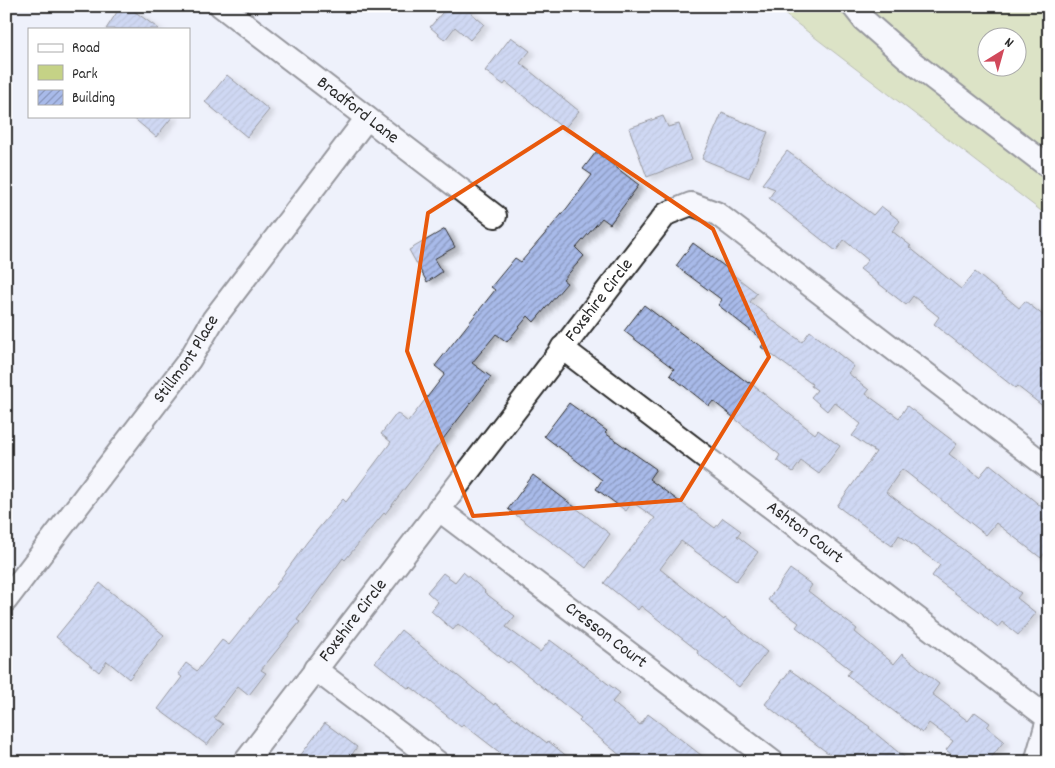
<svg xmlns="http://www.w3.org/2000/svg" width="1055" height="768" viewBox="0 0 1055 768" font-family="Dekko,sans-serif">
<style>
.park{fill:#c5d286;stroke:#787e58;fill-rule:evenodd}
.building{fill:url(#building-hatch);stroke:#2b2b2b;filter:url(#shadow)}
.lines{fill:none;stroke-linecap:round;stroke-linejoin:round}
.minor-casing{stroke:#2b2b2b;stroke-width:26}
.minor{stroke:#fff;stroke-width:22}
.marked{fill:none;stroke:#e8590c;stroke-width:4;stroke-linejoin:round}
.labels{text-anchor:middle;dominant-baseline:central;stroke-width:5;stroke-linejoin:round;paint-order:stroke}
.street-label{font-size:18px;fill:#2b2b2b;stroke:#fff}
</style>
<defs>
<pattern id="building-hatch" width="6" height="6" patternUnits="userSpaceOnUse" patternTransform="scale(1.25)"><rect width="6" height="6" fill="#a8bae9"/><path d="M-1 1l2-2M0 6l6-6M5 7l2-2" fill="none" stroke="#8997bd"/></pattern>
<filter id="shadow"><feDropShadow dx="5.5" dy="3" stdDeviation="2.5" flood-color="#0004"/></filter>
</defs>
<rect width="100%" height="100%" fill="#eef1fb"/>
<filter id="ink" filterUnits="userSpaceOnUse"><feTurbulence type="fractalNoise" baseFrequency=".02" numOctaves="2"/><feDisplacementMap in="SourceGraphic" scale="10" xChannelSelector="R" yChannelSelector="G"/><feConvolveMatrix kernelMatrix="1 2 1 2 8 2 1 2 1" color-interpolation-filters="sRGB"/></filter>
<g filter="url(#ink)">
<path class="park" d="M774,6h275v211zM988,38h30v30h-30z"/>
<g class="building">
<path d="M121,6h6l32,23h-53z"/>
<path d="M448,6h15l21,18 -14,16 -15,-13 -10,13 -15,-13z"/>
<path d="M511,37l19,14 -10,12 59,48 -15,18 -58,-47 -2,3 -19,-14z"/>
<path d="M227,75l42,35 -22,27 -42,-35z"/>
<path d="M722,113l46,19 -19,46 -47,-19z"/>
<path d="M131,116h42l-17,21z"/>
<path d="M663,116l5,11 11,-3 13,36 -45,17 -18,-49z"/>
<path d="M787,151l86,64 8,-9 19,15 -8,10 19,15 -2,1 52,42 14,-17 44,36 6,-7 24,19v91l-32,-25 -2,2 -81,-64 5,-7 -26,-21 -7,9 -46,-36 8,-9 -24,-20 -8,11 -67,-53 6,-9 -13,-5z"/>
<path d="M596,152l43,33 -29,39 -8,-6 -26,30 8,8 -21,24 4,3 -33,39 -6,-6 -21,26 -11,-8 -24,29 19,14 -106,137 -1,-1 -39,47 -2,-2 -46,62 3,2 -39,48 5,3 -17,22 -11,-9 -24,32 9,6 -16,21 -49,-36 24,-32 -4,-3 8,-11 11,8 25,-31 7,5 48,-60h-1l31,-43 36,-43 3,3 45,-60 -10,-8 16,-21 11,9 37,-48 -10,-8 60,-76 -4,-3 24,-29 6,4 46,-54 25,-33 -9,-6z"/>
<path d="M445,229l10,18 -21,12 8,13 -15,10 -18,-32z"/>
<path d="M693,243l35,26 -1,1 30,23 -7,9 19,15v1l33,24 8,-11 44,35 -6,7 21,17 -3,4 33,24 8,-12 50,38 -8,10 30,23 11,-13 59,49 -8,10 8,7v18l-8,10 -45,-35 -10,12 -84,-66 -16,23 135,101 -4,5 19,15 -18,22 -16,-13 -4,5 -15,-12v-1l-51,-38 8,-11 -41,-30 -7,11 -55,-40 39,-54 -24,-16 9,-12 -27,-22 -7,9 -16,-14 6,-7 -6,-4 1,-2 -51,-37 4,-5 -47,-37 4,-5 -46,-34z"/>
<path d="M644,305l50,38 1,-1 53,41 1,-1 66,52 3,-4 22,16 -21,28 -18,-13 -8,11 -16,-12 3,-5 -67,-54 -4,5 -39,-31 4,-6 -50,-38z"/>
<path d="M569,403l38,28 -2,2 51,36 -7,10 66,49 8,-10 18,13 -4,5 21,16 -22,29 -55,-40 -21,28 64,51 1,-2 42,34 -28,35 -42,-34 1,-2 -57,-45 -3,4 -34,-27 51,-65 -23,-16 -6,9 -30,-22 6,-9 -58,-44z"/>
<path d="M533,475l77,59 -24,34 -78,-59z"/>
<path d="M790,569l22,16 -4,6 49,38 -2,3 39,32 8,-10 37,30 -7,10 36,27 7,-9 15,11 -3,4 17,14 -16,21h-5l-5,-4 -21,1 -11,-9 7,-9 -24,-18 -7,10 -75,-58 4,-5 -55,-43 3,-4 -31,-23z"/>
<path d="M463,572l22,19 -1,1 31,24 -9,11 34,25 10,-12 70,53 -8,9 28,23 8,-11 62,48h-82l-49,-41 2,-3 -71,-57 -2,2 -50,-39 -5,6 -22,-19 7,-9 -11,-10 16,-19 12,9z"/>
<path d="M100,583l64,52 -35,44 -22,-18 -8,11 -43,-35z"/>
<path d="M401,630l93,75 1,-2 52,40 1,-2 26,21h-62l-49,-38 -2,3 -50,-40 -2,2 -34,-27z"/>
<path d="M790,670l80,57 -1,1 41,34h-70l-39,-29 -36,-29z"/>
<path d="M325,723l32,24 -10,15h-39l-8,-6z"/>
</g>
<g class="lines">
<g class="minor-casing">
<g id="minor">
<path id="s1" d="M221,6l274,210"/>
<path d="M853,6l11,14 48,42 137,105"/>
<path id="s2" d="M562,348l486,370"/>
<path id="s3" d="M438,509l335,253"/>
<path id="s4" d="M6,600l184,-241 23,-39 154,-202"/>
<path d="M315,669l122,93"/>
<path id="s5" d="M245,762l421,-548 25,-10 25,9 333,255"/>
<path d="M1036,762l13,-46"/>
</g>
</g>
<use href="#minor" class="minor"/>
</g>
</g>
<path d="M0 0H1055V768H0ZM563,127l150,102 56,128 -88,143 -208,16 -66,-165 21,-138z" fill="#eef1fb" fill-opacity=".55" fill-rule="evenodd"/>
<path class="marked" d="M563,127l150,102 56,128 -88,143 -208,16 -66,-165 21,-138z"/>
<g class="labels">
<g class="street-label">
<text stroke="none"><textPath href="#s1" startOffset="172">Bradford Lane</textPath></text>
<text stroke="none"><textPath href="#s5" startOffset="582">Foxshire Circle</textPath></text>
<text stroke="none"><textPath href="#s4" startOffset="301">Stillmont Place</textPath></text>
<text stroke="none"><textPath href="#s2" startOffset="305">Ashton Court</textPath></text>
<text stroke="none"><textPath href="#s5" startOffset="178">Foxshire Circle</textPath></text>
<text stroke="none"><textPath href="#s3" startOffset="210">Cresson Court</textPath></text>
</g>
</g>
<rect width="1055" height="768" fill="none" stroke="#fff" stroke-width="25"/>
<rect x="12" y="12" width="1030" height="743" fill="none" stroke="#2b2b2b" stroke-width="2" filter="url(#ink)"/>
<rect x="28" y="28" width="162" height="90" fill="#ffffff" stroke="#aaaaaa"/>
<rect x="38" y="44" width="25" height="8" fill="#ffffff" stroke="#aaaaaa"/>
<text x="72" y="52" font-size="15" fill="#2b2b2b">Road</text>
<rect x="38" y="65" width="25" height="15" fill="#c5d286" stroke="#aaaaaa"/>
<text x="72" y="78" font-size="15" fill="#2b2b2b">Park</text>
<rect x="38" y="90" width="25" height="15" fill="url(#building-hatch)" stroke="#aaaaaa"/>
<text x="72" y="102" font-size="15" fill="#2b2b2b">Building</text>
<g transform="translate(1002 52) rotate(37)"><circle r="24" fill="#ffffff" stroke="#aaaaaa"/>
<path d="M0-4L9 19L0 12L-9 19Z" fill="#d1495b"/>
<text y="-8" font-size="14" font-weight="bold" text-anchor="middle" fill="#2b2b2b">N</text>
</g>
</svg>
